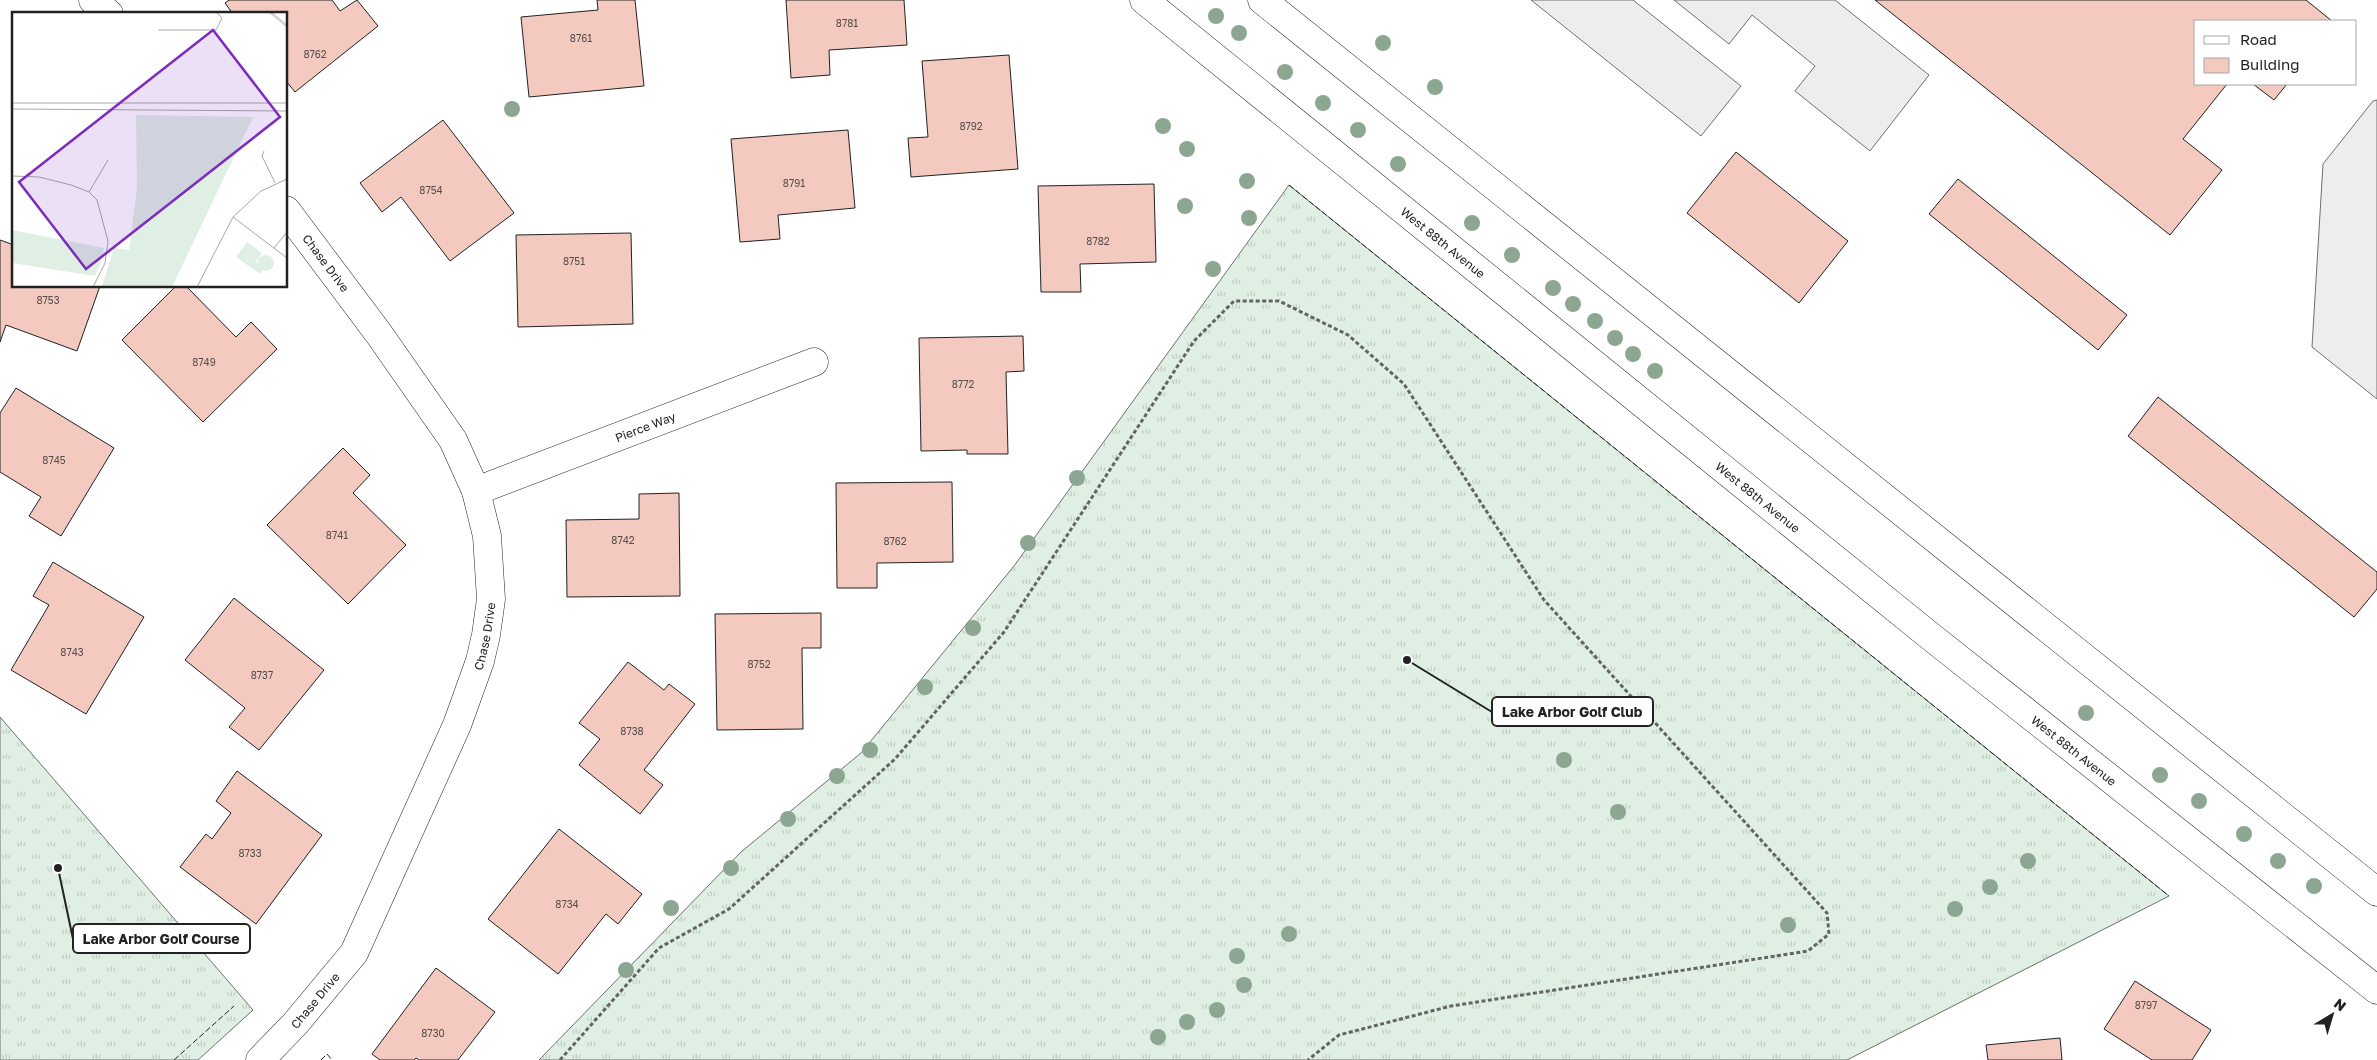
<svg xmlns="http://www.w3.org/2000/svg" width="2377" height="1060" viewBox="0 0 2377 1060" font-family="'Golos Text',sans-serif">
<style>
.grass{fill:url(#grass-tufts);stroke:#6f6f6f}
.parking{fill:#ededed;stroke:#6f6f6f}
.building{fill:#f3c9c0;stroke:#222}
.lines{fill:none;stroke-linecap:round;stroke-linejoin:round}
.minor-casing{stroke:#222;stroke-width:29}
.tertiary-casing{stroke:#222;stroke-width:29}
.primary-casing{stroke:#222;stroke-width:29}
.path{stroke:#646464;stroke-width:3;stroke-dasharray:4 2.5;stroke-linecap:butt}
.minor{stroke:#fff;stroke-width:28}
.tertiary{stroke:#fff;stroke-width:28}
.primary{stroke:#fff;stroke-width:28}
.fence{stroke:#222;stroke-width:1;stroke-dasharray:6 2.5;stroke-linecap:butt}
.tree{fill:#8da692}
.labels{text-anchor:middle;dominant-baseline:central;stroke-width:4;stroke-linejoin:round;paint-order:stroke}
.number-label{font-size:10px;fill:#564c4a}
.street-label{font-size:12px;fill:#222;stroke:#fff}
.inset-river{fill:none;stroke:#c7d3dd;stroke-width:2.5}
.inset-road{fill:none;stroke:#a7a7a7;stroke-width:1}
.view{fill:#7b2cbf;fill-opacity:0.15;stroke:#7b2cbf;stroke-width:2.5}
.inset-edge{fill:none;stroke:#222;stroke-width:2.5}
.leader{fill:none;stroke:#222;stroke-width:2}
.callout-dot{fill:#222;stroke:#fff;stroke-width:2}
.callout{fill:#fff;stroke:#222;stroke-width:2}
.callout-label{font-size:14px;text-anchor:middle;font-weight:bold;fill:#222}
</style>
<defs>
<pattern id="grass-tufts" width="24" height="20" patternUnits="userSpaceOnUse" patternTransform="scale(1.25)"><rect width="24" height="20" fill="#e0efe3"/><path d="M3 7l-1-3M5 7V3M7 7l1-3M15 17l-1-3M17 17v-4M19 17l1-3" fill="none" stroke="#c0cdc2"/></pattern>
</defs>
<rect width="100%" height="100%" fill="#fff"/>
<g class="grass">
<path d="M1289,185l880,711 -322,164h-1308l202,-208 120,-99 153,-187z"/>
<path d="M0,717l253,293 -55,50h-198z"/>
</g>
<g class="parking">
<path d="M1531,0h102l108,86 -40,50z"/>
<path d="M1674,0h161l94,75 -59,76 -75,-60 20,-25 -63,-51 -23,29z"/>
<path d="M2377,100v299l-65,-52 11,-183 50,-63z"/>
</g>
<g class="building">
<path d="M229,0h103l8,11 17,-11 21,26 -83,66 -9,-11v-67h-53l-8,-11z"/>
<path d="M597,0h38l9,86 -115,11 -8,-80 77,-7z"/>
<path d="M786,0h118l3,45 -78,5 1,25 -39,3z"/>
<path d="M1875,0h431l26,21h-136v63h31l-44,55 39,31 -52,65z"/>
<path d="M1009,55l9,114 -107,8 -3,-39 20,-1 -6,-76z"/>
<path d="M2253,84h34l-13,16z"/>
<path d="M443,120l71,93 -64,48 -49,-64 -19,15 -22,-29z"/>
<path d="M848,130l7,78 -77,7 2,24 -40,3 -9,-103z"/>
<path d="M1736,152l112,89 -49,62 -112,-90z"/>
<path d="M1958,179l169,136 -29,35 -169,-136z"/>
<path d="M1154,184l2,78 -76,2 1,28h-40l-3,-106z"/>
<path d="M631,233l2,91 -115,3 -2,-92z"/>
<path d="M0,240l14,5v41h86l-23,65 -71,-26 -6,17z"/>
<path d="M176,286h10l50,51 15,-15 26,27 -74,73 -81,-82z"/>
<path d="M1023,336l1,35 -18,1 2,82h-41v-4l-46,1 -2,-113z"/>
<path d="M16,388l98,60 -53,88 -32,-20 12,-19 -41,-25v-59z"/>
<path d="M2158,397l219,175v17l-23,28 -226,-181z"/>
<path d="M343,448l27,27 -17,18 53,52 -58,59 -81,-79z"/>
<path d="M952,482l1,80 -76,1v25h-40l-1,-105z"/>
<path d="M679,493l1,103 -113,1 -1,-77 73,-1v-25z"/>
<path d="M53,562l91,55 -58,97 -75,-44 38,-65 -16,-9z"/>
<path d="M234,598l90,72 -65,80 -30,-23 16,-19 -60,-48z"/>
<path d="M821,613v35h-19l1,81 -86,1 -2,-116z"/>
<path d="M628,662l36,28 5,-6 26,20 -51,66 19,15 -23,29 -61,-49 21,-26 -21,-16z"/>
<path d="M237,771l85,64 -66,89 -76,-57 26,-33 6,5 19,-26 -15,-12z"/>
<path d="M559,829l83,65 -24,30 -12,-10 -48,60 -70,-55z"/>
<path d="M436,968l59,44 -37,48h-39l-3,-2 -2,2h-34l-8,-6z"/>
<path d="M2135,981l76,49 -19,30h-40l-48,-31z"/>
<path d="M2060,1038l2,22h-74l-2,-15z"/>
</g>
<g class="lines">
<g class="minor-casing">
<g id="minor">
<path id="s1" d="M476,491l338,-129"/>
</g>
</g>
<g class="tertiary-casing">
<g id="tertiary">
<path d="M93,0l16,14"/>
<path id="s2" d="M260,1060l35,-36 59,-71 103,-228 23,-64 6,-26 5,-36 -4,-63 -11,-45 -23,-51 -74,-106 -93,-124"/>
</g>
</g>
<g class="primary-casing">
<g id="primary">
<path id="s3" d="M1144,0l786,636 447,354"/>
<path d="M1262,0l1115,892"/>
</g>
</g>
<path class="path" d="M560,1060l99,-112 70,-39 166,-150 109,-127 190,-291 40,-40h45l69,34 56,49 140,216 283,313 2,21 -21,17 -357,55 -112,29 -31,25"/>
<use href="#minor" class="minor"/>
<use href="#tertiary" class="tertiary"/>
<use href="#primary" class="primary"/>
<g class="fence">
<path d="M1289,185l880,711"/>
<path d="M174,1060l60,-54"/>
<path d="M321,1060l6,-6 5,6"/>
</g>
</g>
<g class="tree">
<circle cx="1216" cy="16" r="8"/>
<circle cx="1239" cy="33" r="8"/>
<circle cx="1383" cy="43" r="8"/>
<circle cx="1285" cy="72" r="8"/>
<circle cx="1435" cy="87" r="8"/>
<circle cx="1323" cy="103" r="8"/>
<circle cx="512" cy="109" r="8"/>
<circle cx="1163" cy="126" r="8"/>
<circle cx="1358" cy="130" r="8"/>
<circle cx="1187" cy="149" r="8"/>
<circle cx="1398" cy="164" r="8"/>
<circle cx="1247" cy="181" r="8"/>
<circle cx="1185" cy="206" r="8"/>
<circle cx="1249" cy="218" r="8"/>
<circle cx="1472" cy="223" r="8"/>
<circle cx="1512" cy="255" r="8"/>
<circle cx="1213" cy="269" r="8"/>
<circle cx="1553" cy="288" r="8"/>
<circle cx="1573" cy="304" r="8"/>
<circle cx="1595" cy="321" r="8"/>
<circle cx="1615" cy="338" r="8"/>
<circle cx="1633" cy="354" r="8"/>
<circle cx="1655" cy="371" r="8"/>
<circle cx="1077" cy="478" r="8"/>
<circle cx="1028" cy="543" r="8"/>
<circle cx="973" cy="628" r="8"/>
<circle cx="925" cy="687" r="8"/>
<circle cx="2086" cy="713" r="8"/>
<circle cx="870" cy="750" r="8"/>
<circle cx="1564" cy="760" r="8"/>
<circle cx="2160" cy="775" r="8"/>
<circle cx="837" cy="776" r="8"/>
<circle cx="2199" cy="801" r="8"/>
<circle cx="1618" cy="812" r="8"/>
<circle cx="788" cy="819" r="8"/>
<circle cx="2244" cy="834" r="8"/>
<circle cx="2028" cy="861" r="8"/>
<circle cx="2278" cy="861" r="8"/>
<circle cx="731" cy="868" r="8"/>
<circle cx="2314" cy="886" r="8"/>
<circle cx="1990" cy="887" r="8"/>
<circle cx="671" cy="908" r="8"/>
<circle cx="1955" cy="909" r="8"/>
<circle cx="1788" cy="925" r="8"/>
<circle cx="1289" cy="934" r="8"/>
<circle cx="1237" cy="956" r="8"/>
<circle cx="626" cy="970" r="8"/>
<circle cx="1244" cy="985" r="8"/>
<circle cx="1217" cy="1010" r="8"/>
<circle cx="1187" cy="1022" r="8"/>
<circle cx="1158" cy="1037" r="8"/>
</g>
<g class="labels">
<g class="number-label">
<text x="847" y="23">8781</text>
<text x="581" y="38">8761</text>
<text x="315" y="54">8762</text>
<text x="971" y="126">8792</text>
<text x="794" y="183">8791</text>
<text x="431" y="190">8754</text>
<text x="1098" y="241">8782</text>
<text x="574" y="261">8751</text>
<text x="48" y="300">8753</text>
<text x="204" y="362">8749</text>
<text x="963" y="384">8772</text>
<text x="54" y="460">8745</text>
<text x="337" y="535">8741</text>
<text x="623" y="540">8742</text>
<text x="895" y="541">8762</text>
<text x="72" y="652">8743</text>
<text x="759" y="664">8752</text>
<text x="262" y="675">8737</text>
<text x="632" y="731">8738</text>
<text x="250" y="853">8733</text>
<text x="567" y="904">8734</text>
<text x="2146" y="1005">8797</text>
<text x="433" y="1033">8730</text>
</g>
<g class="street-label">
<text stroke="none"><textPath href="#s3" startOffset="385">West 88th Avenue</textPath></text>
<text transform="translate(326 263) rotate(53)">Chase Drive</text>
<text stroke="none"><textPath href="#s1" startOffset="181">Pierce Way</textPath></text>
<text stroke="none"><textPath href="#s3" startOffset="790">West 88th Avenue</textPath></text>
<text stroke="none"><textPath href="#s2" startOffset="486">Chase Drive</textPath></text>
<text stroke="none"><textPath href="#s3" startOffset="1195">West 88th Avenue</textPath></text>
<text stroke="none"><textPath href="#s2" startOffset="81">Chase Drive</textPath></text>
</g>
</g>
<g transform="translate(12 12)">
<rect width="275" height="275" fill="#fff"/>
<path d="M124,103l117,2 -81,170 -70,-1 12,-38 15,2 8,-61zM0,218l92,18 -3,14 -6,14 -83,-13zM235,230l15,11 -6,9 7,6 -3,6 -24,-17z" fill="#e0efe3"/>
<path d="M246 251a8 8 0 1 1 16 0a8 8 0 1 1-16 0Z" fill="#e0efe3"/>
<path class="inset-river" d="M258,0l17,14"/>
<path class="inset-road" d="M146,18h58l6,-12 -6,-6M0,91h275M0,97l275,2M252,139l-2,5 13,27M0,164l27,1 32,8 18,7 8,8 11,41 -3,22 -12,24M77,180l19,-32M221,205l54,41M262,236l13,-16M185,275l36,-70 28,-26 26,-12"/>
<path class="view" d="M201,18l67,87 -194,152 -67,-87z"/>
<rect width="275" height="275" class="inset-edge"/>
</g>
<path class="leader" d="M1407 660L1492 712M58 868L73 939"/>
<g class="callout-dot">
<circle cx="1407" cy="660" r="5"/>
<circle cx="58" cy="868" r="5"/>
</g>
<g class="callout">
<rect x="1492" y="697" width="161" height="29" rx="5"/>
<rect x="73" y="924" width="177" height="29" rx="5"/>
</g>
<g class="callout-label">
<text x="1572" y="717">Lake Arbor Golf Club</text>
<text x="161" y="944">Lake Arbor Golf Course</text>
</g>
<rect x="2194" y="20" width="162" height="65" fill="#ffffff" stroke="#a7a7a7"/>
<rect x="2204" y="36" width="25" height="8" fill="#ffffff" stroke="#a7a7a7"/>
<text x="2240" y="45" font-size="15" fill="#222222">Road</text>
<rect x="2204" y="58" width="25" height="15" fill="#f3c9c0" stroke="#a7a7a7"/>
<text x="2240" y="70" font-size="15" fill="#222222">Building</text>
<g transform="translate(2332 1015) rotate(38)" stroke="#ffffff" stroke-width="4" paint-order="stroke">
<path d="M0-4L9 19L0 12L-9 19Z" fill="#222222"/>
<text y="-8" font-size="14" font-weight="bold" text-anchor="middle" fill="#222222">N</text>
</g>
</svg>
